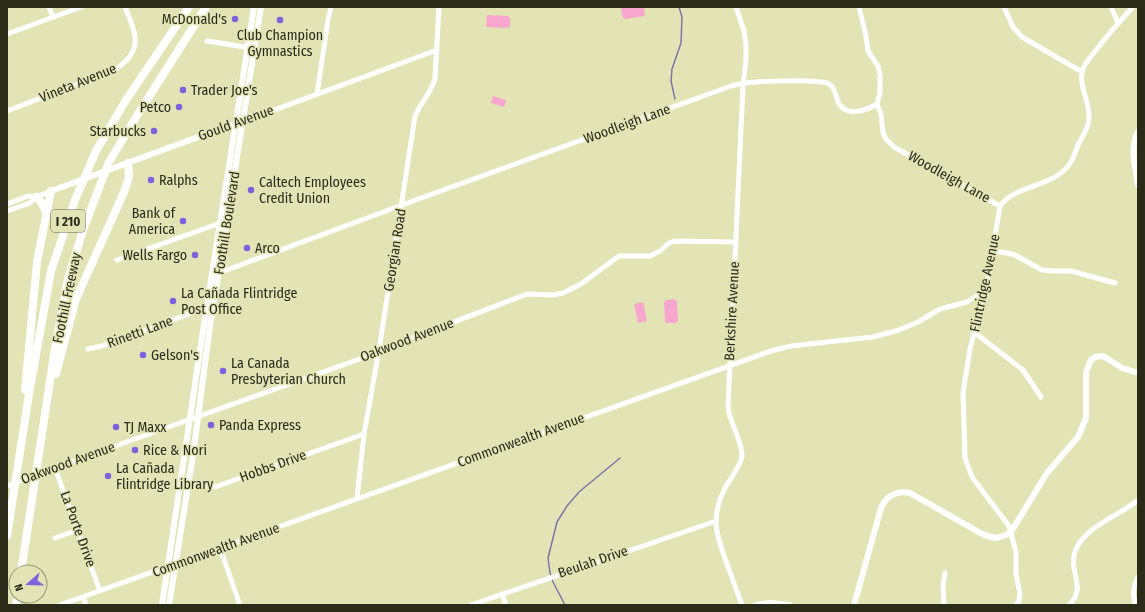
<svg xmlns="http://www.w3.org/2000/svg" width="1145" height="612" viewBox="0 0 1145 612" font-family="'Fira Sans Condensed',sans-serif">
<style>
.green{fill:#f7a7cd}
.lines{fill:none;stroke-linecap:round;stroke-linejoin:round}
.stream{stroke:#7e77a6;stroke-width:1.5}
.minor{stroke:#fff;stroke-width:5}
.major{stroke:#fff;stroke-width:6}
.highway{stroke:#fff;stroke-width:8}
.poi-dot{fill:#7c62dd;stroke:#e2e4b6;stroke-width:1.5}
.labels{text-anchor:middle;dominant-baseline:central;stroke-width:3;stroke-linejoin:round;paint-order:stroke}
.shield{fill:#e2e4b6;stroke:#616248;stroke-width:1}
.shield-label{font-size:13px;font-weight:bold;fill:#2a2b19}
.poi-label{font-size:14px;fill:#2a2b19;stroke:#e2e4b6;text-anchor:start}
.street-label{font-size:14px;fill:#2a2b19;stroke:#e2e4b6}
</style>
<rect width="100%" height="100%" fill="#e2e4b6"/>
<g class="green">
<path d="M623,7h19l2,1 1,6 -1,2 -19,3 -3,-3 -1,-7z"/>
<path d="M487,15l21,1 2,2v8l-2,2 -21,-1 -1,-2z"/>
<path d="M493,96l13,4 -2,7 -13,-4z"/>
<path d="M674,299l3,2 1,20 -2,2h-9l-2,-1 -1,-20 2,-2z"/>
<path d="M643,302l4,19 -9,2 -4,-19z"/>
</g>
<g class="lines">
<g class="stream">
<path d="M675,99l-4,-18 1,-12 9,-26 1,-26 -3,-10"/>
<path d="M565,605l-12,-23 -3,-9 -2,-15 9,-36 10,-16 12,-14 41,-34"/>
</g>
<g class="minor">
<path d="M49,7l4,10"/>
<path d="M736,7l8,24 2,13v15l-3,27 -15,321c2,17 13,31 14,48 0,10 -14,26 -18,35 -14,29 -7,47 3,74 5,14 10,27 15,41"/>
<path d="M859,7l7,29 2,15 10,15 2,9v18l-3,11"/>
<path d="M1004,7l9,20 9,10 60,35"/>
<path d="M1111,7l7,16"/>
<path d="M7,34l74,-27"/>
<path d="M207,41l44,7"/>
<path d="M317,94l11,-74 3,-13"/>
<path d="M7,111l109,-42c28,-19 20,-35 9,-62"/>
<path d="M243,120l7,-1 187,-69"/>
<path d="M7,204l21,-8 8,1 15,-6"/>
<path d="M7,211l23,-8 6,-6"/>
<path d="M993,251l14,2 8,2 27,15 13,1h16l44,12"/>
<path d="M117,260l106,-38"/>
<path d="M216,274l186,-69 329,-119c5,-1 10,-3 15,-3 12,-2 76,-4 83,1 8,5 6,15 11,21 9,12 27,5 37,-1l4,10 2,19 3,6 8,8 106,59"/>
<path d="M974,332l49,38 18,27"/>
<path d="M88,349l14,-3 106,-39"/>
<path d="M55,468l45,123"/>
<path d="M181,482l34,5 149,-53"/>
<path d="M7,486l125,-46 225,-80 26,-11 144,-55 26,1 10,-2 18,-9 38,-28h31l10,-5 9,-8 6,-2 61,1"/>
<path d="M357,498l7,-64 15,-84 36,-234c6,-14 16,-23 20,-37l4,-72"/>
<path d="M55,538l23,-8"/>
<path d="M220,548l20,57"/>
<path d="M502,594l4,11"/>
<path d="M83,597l3,8"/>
<path d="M60,605l711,-254 20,-5 82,-9 26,-7 19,-8 22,-13 27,-7 11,-7h6"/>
<path d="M471,605l245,-84"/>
<path d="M944,605l-1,-20 2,-12"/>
<path d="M1016,605l3,-4 1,-7 -4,-20v-22l-7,-26 -37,-49 -7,-19 -2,-65 7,-44 19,-76 11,-67c17,-23 55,-18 71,-44 3,-6 5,-11 7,-17 5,-10 12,-19 11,-31 -1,-15 -11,-31 -6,-45 2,-6 7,-11 10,-15 13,-17 26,-32 40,-47"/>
<path d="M1069,605c20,-19 -4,-35 8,-58 13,-23 42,-31 61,-47"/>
<path d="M1136,605c-4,-11 -3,-18 2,-28"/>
</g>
<g class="major">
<path d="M1138,132c-9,15 -2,36 0,53"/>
<path d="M51,191l188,-69"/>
<path d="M162,605l40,-268 52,-330"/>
<path d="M169,605l24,-150 17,-129 51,-319"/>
<path d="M756,605l14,-2 19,2"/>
<path d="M854,605l27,-97c5,-12 16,-18 29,-15l74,42 11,3 5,-1 6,-2 5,-3 36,-59 31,-36 8,-19v-46l5,-12 4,-3 8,-1 19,12 16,5"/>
</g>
<g class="highway">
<path d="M36,197c6,5 8,9 10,17"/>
<path d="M56,374l20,-75 48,-107 5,-15 -1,-14"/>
<path d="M25,390l12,-128 14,-71"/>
<path d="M7,536l22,-142 22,-123 24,-71 21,-49 30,-51 63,-93"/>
<path d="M21,572l34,-224 12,-65 16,-53 26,-68 29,-48 68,-107"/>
<path d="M16,605l2,-9"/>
</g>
</g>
<g class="poi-dot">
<circle cx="235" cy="19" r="4"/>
<circle cx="280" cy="20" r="4"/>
<circle cx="183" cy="90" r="4"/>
<circle cx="179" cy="107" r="4"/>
<circle cx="154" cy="131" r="4"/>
<circle cx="151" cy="180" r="4"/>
<circle cx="251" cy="190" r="4"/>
<circle cx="183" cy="221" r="4"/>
<circle cx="247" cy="248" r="4"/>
<circle cx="195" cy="255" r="4"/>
<circle cx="173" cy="301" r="4"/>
<circle cx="143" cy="355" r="4"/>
<circle cx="223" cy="371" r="4"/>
<circle cx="211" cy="425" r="4"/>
<circle cx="116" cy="427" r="4"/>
<circle cx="135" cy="450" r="4"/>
<circle cx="108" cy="476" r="4"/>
</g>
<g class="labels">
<rect class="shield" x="51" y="210" width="34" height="22" rx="3"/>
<g class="shield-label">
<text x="68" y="221">I 210</text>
</g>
<g class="poi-label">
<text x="227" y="19" text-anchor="end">McDonald's</text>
<text x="280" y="35" text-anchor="middle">Club Champion<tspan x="280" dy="16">Gymnastics</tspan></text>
<text x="191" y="90">Trader Joe's</text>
<text x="171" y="107" text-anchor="end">Petco</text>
<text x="146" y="131" text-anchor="end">Starbucks</text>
<text x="159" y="180">Ralphs</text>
<text x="259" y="182">Caltech Employees<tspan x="259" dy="16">Credit Union</tspan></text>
<text x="175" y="213" text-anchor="end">Bank of<tspan x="175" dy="16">America</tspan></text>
<text x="255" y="248">Arco</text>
<text x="187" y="255" text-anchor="end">Wells Fargo</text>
<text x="181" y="293">La Cañada Flintridge<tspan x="181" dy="16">Post Office</tspan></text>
<text x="151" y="355">Gelson's</text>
<text x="231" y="363">La Canada<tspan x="231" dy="16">Presbyterian Church</tspan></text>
<text x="219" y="425">Panda Express</text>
<text x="124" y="427">TJ Maxx</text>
<text x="143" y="450">Rice &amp; Nori</text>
<text x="116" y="468">La Cañada<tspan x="116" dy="16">Flintridge Library</tspan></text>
</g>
<g class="street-label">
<text transform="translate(78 83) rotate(-22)">Vineta Avenue</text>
<text transform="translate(236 123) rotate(-20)">Gould Avenue</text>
<text transform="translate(627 124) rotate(-20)">Woodleigh Lane</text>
<text transform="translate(949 177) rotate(29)">Woodleigh Lane</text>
<text transform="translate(227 223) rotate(-81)">Foothill Boulevard</text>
<text transform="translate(395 250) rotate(-81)">Georgian Road</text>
<text transform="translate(985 283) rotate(-78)">Flintridge Avenue</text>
<text transform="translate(67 298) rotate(-78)">Foothill Freeway</text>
<text transform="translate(732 311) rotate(-87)">Berkshire Avenue</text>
<text transform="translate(140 332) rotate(-20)">Rinetti Lane</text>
<text transform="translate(407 340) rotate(-21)">Oakwood Avenue</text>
<text transform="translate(521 440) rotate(-20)">Commonwealth Avenue</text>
<text transform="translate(68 463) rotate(-20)">Oakwood Avenue</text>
<text transform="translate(273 466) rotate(-20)">Hobbs Drive</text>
<text transform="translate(78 529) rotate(70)">La Porte Drive</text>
<text transform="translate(216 550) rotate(-20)">Commonwealth Avenue</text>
<text transform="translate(593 562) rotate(-19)">Beulah Drive</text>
</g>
</g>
<rect width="1145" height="612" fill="none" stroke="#2a2b19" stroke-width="16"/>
<g transform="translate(28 584) rotate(250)"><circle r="19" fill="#e2e4b6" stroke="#989a77"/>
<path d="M0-3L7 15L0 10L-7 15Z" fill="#7c62dd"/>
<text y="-6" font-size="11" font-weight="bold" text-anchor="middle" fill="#2a2b19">N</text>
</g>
</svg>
